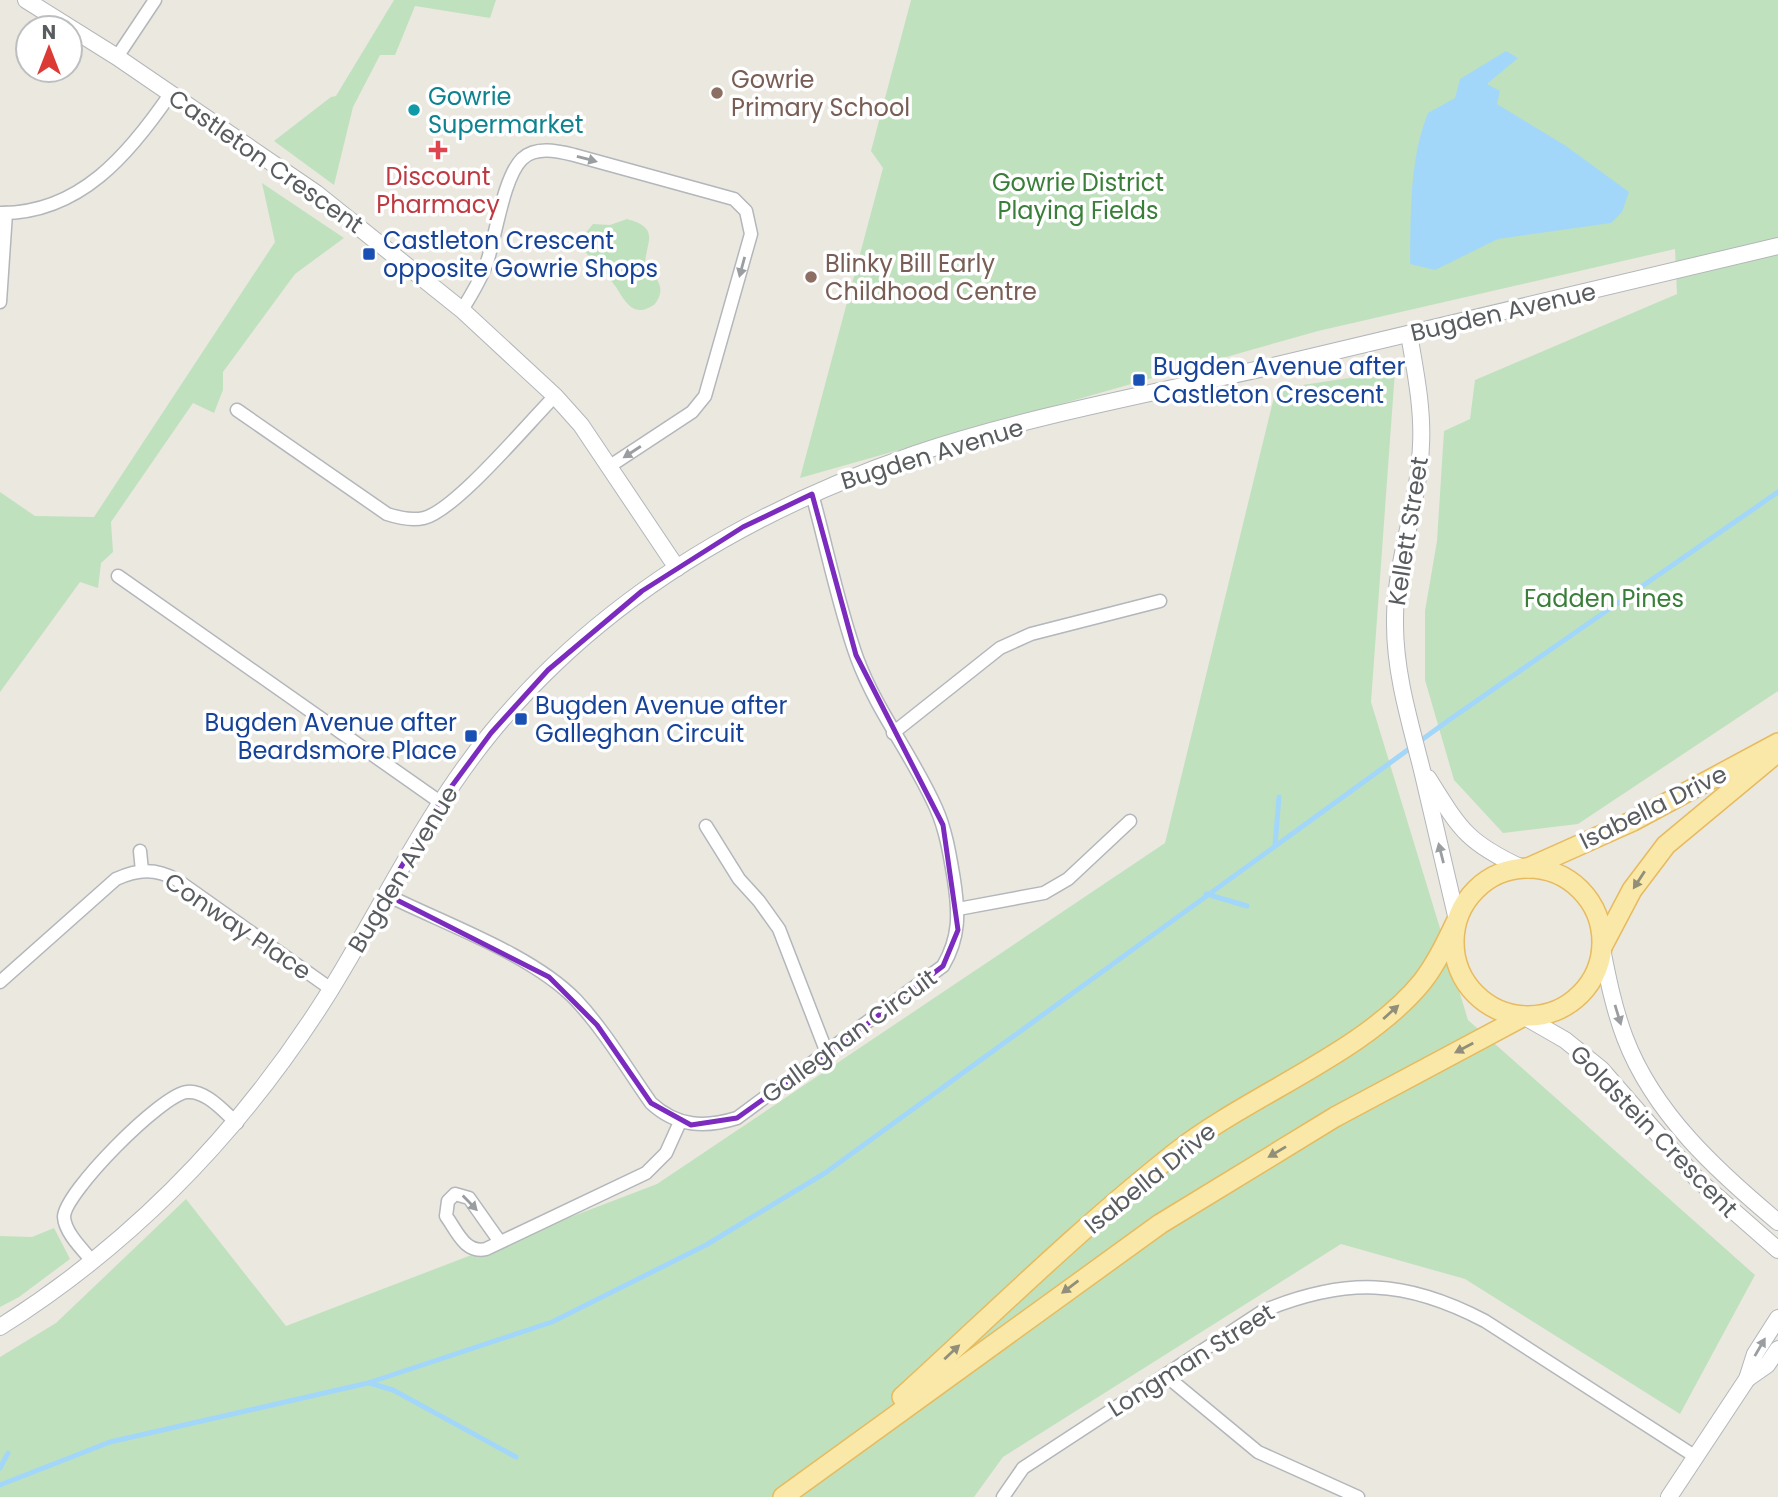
<svg xmlns="http://www.w3.org/2000/svg" width="1778" height="1497" viewBox="0 0 1778 1497" font-family="Poppins,sans-serif">
<style>
.green{fill:#c0e1be}
.water{fill:#a3d7f9}
.lines{fill:none;stroke-linecap:round;stroke-linejoin:round}
.stream{stroke:#a3d7f9;stroke-width:5}
.minor-casing{stroke:#b3b6ba;stroke-width:15}
.tertiary-casing{stroke:#b3b6ba;stroke-width:18}
.primary-casing{stroke:#e7ba5e;stroke-width:22}
.minor{stroke:#fff;stroke-width:12}
.tertiary{stroke:#fff;stroke-width:16}
.primary{stroke:#f9e8a7;stroke-width:19}
.oneway{fill:#9b9ea0}
.oneway2{fill:#918e79}
.marked{fill:none;stroke:#7b2cbf;stroke-width:5;stroke-linejoin:round}
.education-dot{fill:#8d6e63;stroke:#fff;stroke-width:2.5}
.culture-dot{fill:#0f9aa8;stroke:#fff;stroke-width:2.5}
.health-dot{fill:#e0444e;stroke:#fff;stroke-width:2.5}
.transit-dot{fill:#1a4fb4;stroke:#fff;stroke-width:2.5}
.labels{text-anchor:middle;dominant-baseline:central;stroke-width:7;stroke-linejoin:round;paint-order:stroke}
.education-label{font-size:24px;fill:#785e54;stroke:#fff;text-anchor:start}
.culture-label{font-size:24px;fill:#0d838f;stroke:#fff;text-anchor:start}
.street-label{font-size:24px;fill:#595d60;stroke:#fff}
.health-label{font-size:24px;fill:#be3a42;stroke:#fff}
.park-label{font-size:24px;fill:#397f39;stroke:#fff}
.transit-label{font-size:24px;fill:#164399;stroke:#fff;text-anchor:start}
</style>
<rect width="100%" height="100%" fill="#ebe8e0"/>
<g class="green">
<path d="M394,0h102l-6,18 -75,-12 -20,49h-15l-27,52 -19,78 -60,-44 57,-44 5,-1z"/>
<path d="M911,0h867v691l-200,133 -75,9 -49,-53 -29,-100v-69l12,-70 7,-110 26,-12 5,-39 202,-86 -2,-45 -357,82 -518,147 83,-310 -12,-17z"/>
<path d="M262,183l82,55 -49,36 -72,98v18l-9,23 -21,-10 -82,119 2,30 -12,11 -3,25 -18,-6 -80,110v-200l35,24 59,1 181,-275z"/>
<path d="M627,219c34,9 19,23 18,45 10,14 23,22 10,40 -21,15 -29,-1 -39,-17 -7,-10 -15,-16 -14,-29l-12,-1 -8,-9 1,-12 10,-12 17,1z"/>
<path d="M1395,371l-24,331 97,318 287,255 -75,139 -215,-135 -124,-35 -338,213 -29,40h-974v-140l56,-34 130,-124 100,127 371,-142 508,-341 111,-454z"/>
<path d="M54,1228l16,31 -51,38 -19,10v-71l32,1z"/>
</g>
<path class="water" d="M1506,51l12,7 -31,26 13,7 -3,13 69,42 63,46 -7,20 -11,11 -113,16 -63,31 -25,-6c1,-50 -1,-104 18,-151l27,-15 5,-19z"/>
<g class="lines">
<g class="stream">
<path d="M1275,845l4,-48"/>
<path d="M1206,894l41,12"/>
<path d="M369,1383l24,7 123,67"/>
<path d="M0,1468l8,-15"/>
<path d="M0,1485l110,-43 258,-59 184,-61 154,-77 119,-72 624,-453 329,-228"/>
</g>
<g class="minor-casing">
<g id="minor">
<path d="M117,57l38,-57"/>
<path d="M0,213c80,1 130,-60 171,-120"/>
<path d="M0,302l6,-89"/>
<path d="M462,310c9,-15 19,-30 25,-48 9,-26 16,-84 35,-103 14,-13 35,-8 52,-4l160,44 12,12 5,23 -46,162 -13,16 -82,54"/>
<path d="M237,410l150,104c12,4 24,7 37,4 32,-8 104,-95 131,-122"/>
<path d="M118,576l322,226"/>
<path d="M893,733l107,-85 31,-14 129,-33"/>
<path d="M706,826l33,53 20,22 20,28 48,124"/>
<path d="M140,851l2,20"/>
<path d="M385,894c57,29 147,60 191,106 29,31 51,69 75,103 26,24 54,25 86,15l206,-152c17,-29 16,-53 11,-86 -4,-24 -8,-50 -18,-72 -23,-52 -59,-96 -79,-150 -19,-53 -30,-110 -45,-164"/>
<path d="M958,909l86,-16 24,-14 62,-58"/>
<path d="M0,982l116,-103c22,-10 40,-11 61,1l154,109"/>
<path d="M500,1242l-31,-44 -14,-4 -7,7 -2,15c11,15 19,38 40,33l160,-76 20,-20 14,-31"/>
<path d="M93,1262c-10,-12 -28,-29 -29,-45 0,-24 98,-123 123,-125 19,-2 37,20 50,31"/>
<path d="M1165,1375l93,77 100,45"/>
<path d="M1003,1497l20,-29 240,-157c83,-34 142,-32 222,10l211,136"/>
</g>
</g>
<g class="tertiary-casing">
<g id="tertiary">
<path d="M26,0l91,57 199,136 146,117 93,86 26,29 96,143"/>
<path d="M1409,334c6,36 14,74 12,111 -2,61 -27,118 -26,179 0,50 15,98 27,146 12,50 23,100 35,150"/>
<path d="M1428,778c32,51 38,64 94,90"/>
<path d="M1602,949c6,30 12,60 23,89 29,76 92,133 153,184"/>
<path d="M1525,1017l40,23 36,29 96,110 81,71"/>
<path d="M0,1327c135,-85 243,-198 328,-333 54,-87 97,-180 162,-260 110,-135 262,-224 425,-280 116,-39 241,-61 362,-89 167,-39 334,-79 501,-119"/>
<path d="M1747,1379l20,-14 11,-16"/>
<path d="M1669,1497l78,-118 8,-25 23,-36"/>
</g>
</g>
<g class="primary-casing">
<g id="primary">
<circle cx="1528" cy="942" r="74"/>
<path d="M1528,868l105,-47 145,-78"/>
<path d="M1603,945l29,-55 34,-45 106,-88"/>
<path d="M902,1397c90,-82 177,-168 273,-244 75,-59 188,-99 247,-171 14,-18 24,-39 34,-60"/>
<path d="M783,1497l377,-273 175,-107 189,-101"/>
</g>
</g>
<use href="#minor" class="minor"/>
<use href="#tertiary" class="tertiary"/>
<use href="#primary" class="primary"/>
</g>
<defs><path id="oneway-solid" d="M-6-.8H1V-3.2L6.5 0L1 3.2V.8H-6Z" transform="scale(1.75)"/></defs>
<g class="oneway">
<use href="#oneway-solid" transform="translate(587 159) rotate(15)"/>
<use href="#oneway-solid" transform="translate(742 267) rotate(105)"/>
<use href="#oneway-solid" transform="translate(632 452) rotate(147)"/>
<use href="#oneway-solid" transform="translate(1441 853) rotate(-104)"/>
<use href="#oneway-solid" transform="translate(1618 1015) rotate(73)"/>
<use href="#oneway-solid" transform="translate(470 1203) rotate(46)"/>
<use href="#oneway-solid" transform="translate(1760 1347) rotate(-60)"/>
</g>
<g class="oneway2">
<use href="#oneway-solid" transform="translate(1639 880) rotate(123)"/>
<use href="#oneway-solid" transform="translate(1391 1012) rotate(-42)"/>
<use href="#oneway-solid" transform="translate(1464 1048) rotate(152)"/>
<use href="#oneway-solid" transform="translate(1277 1152) rotate(149)"/>
<use href="#oneway-solid" transform="translate(1070 1287) rotate(143)"/>
<use href="#oneway-solid" transform="translate(952 1352) rotate(-43)"/>
</g>
<path class="marked" d="M812,494l44,161 87,170 15,105 -15,36 -94,72 -112,80 -46,7 -40,-22 -54,-78 -48,-48 -164,-83 55,-92 51,-69 57,-63 94,-79 101,-64z"/>
<g class="education-dot">
<circle cx="717" cy="93" r="7"/>
<circle cx="811" cy="277" r="7"/>
</g>
<circle class="culture-dot" cx="414" cy="110" r="7"/>
<path class="health-dot" d="M434.5 139.5h7v7h7v7h-7v7h-7v-7h-7v-7h7z"/>
<g class="transit-dot">
<rect x="362" y="247" width="14" height="14" rx="3.5"/>
<rect x="1132" y="373" width="14" height="14" rx="3.5"/>
<rect x="514" y="712" width="14" height="14" rx="3.5"/>
<rect x="464" y="729" width="14" height="14" rx="3.5"/>
</g>
<g class="labels">
<g class="education-label">
<text x="731" y="79">Gowrie<tspan x="731" dy="28">Primary School</tspan></text>
<text x="825" y="263">Blinky Bill Early<tspan x="825" dy="28">Childhood Centre</tspan></text>
</g>
<g class="culture-label">
<text x="428" y="96">Gowrie<tspan x="428" dy="28">Supermarket</tspan></text>
</g>
<g class="street-label">
<text transform="translate(266 161) rotate(35)">Castleton Crescent</text>
<text transform="translate(1503 312) rotate(-13)">Bugden Avenue</text>
<text transform="translate(932 454) rotate(-17)">Bugden Avenue</text>
<text transform="translate(1408 531) rotate(-81)">Kellett Street</text>
<text transform="translate(1653 807) rotate(-26)">Isabella Drive</text>
<text transform="translate(403 869) rotate(-59)">Bugden Avenue</text>
<text transform="translate(238 926) rotate(34)">Conway Place</text>
<text transform="translate(849 1036) rotate(-36)">Galleghan Circuit</text>
<text transform="translate(1654 1131) rotate(46)">Goldstein Crescent</text>
<text transform="translate(1150 1178) rotate(-39)">Isabella Drive</text>
<text transform="translate(1191 1360) rotate(-32)">Longman Street</text>
</g>
<g class="health-label">
<text x="438" y="176">Discount<tspan x="438" dy="28">Pharmacy</tspan></text>
</g>
<g class="park-label">
<text x="1078" y="182">Gowrie District<tspan x="1078" dy="28">Playing Fields</tspan></text>
<text x="1604" y="598">Fadden Pines</text>
</g>
<g class="transit-label">
<text x="383" y="240">Castleton Crescent<tspan x="383" dy="28">opposite Gowrie Shops</tspan></text>
<text x="1153" y="366">Bugden Avenue after<tspan x="1153" dy="28">Castleton Crescent</tspan></text>
<text x="535" y="705">Bugden Avenue after<tspan x="535" dy="28">Galleghan Circuit</tspan></text>
<text x="457" y="722" text-anchor="end">Bugden Avenue after<tspan x="457" dy="28">Beardsmore Place</tspan></text>
</g>
</g>
<g transform="translate(49 49)"><circle r="33" fill="#ffffff" stroke="#bdbebf" stroke-width="2"/>
<path d="M0-5L12 26L0 18L-12 26Z" fill="#dc3a35"/>
<text y="-10" font-size="19" font-weight="bold" text-anchor="middle" fill="#595d60">N</text>
</g>
</svg>
